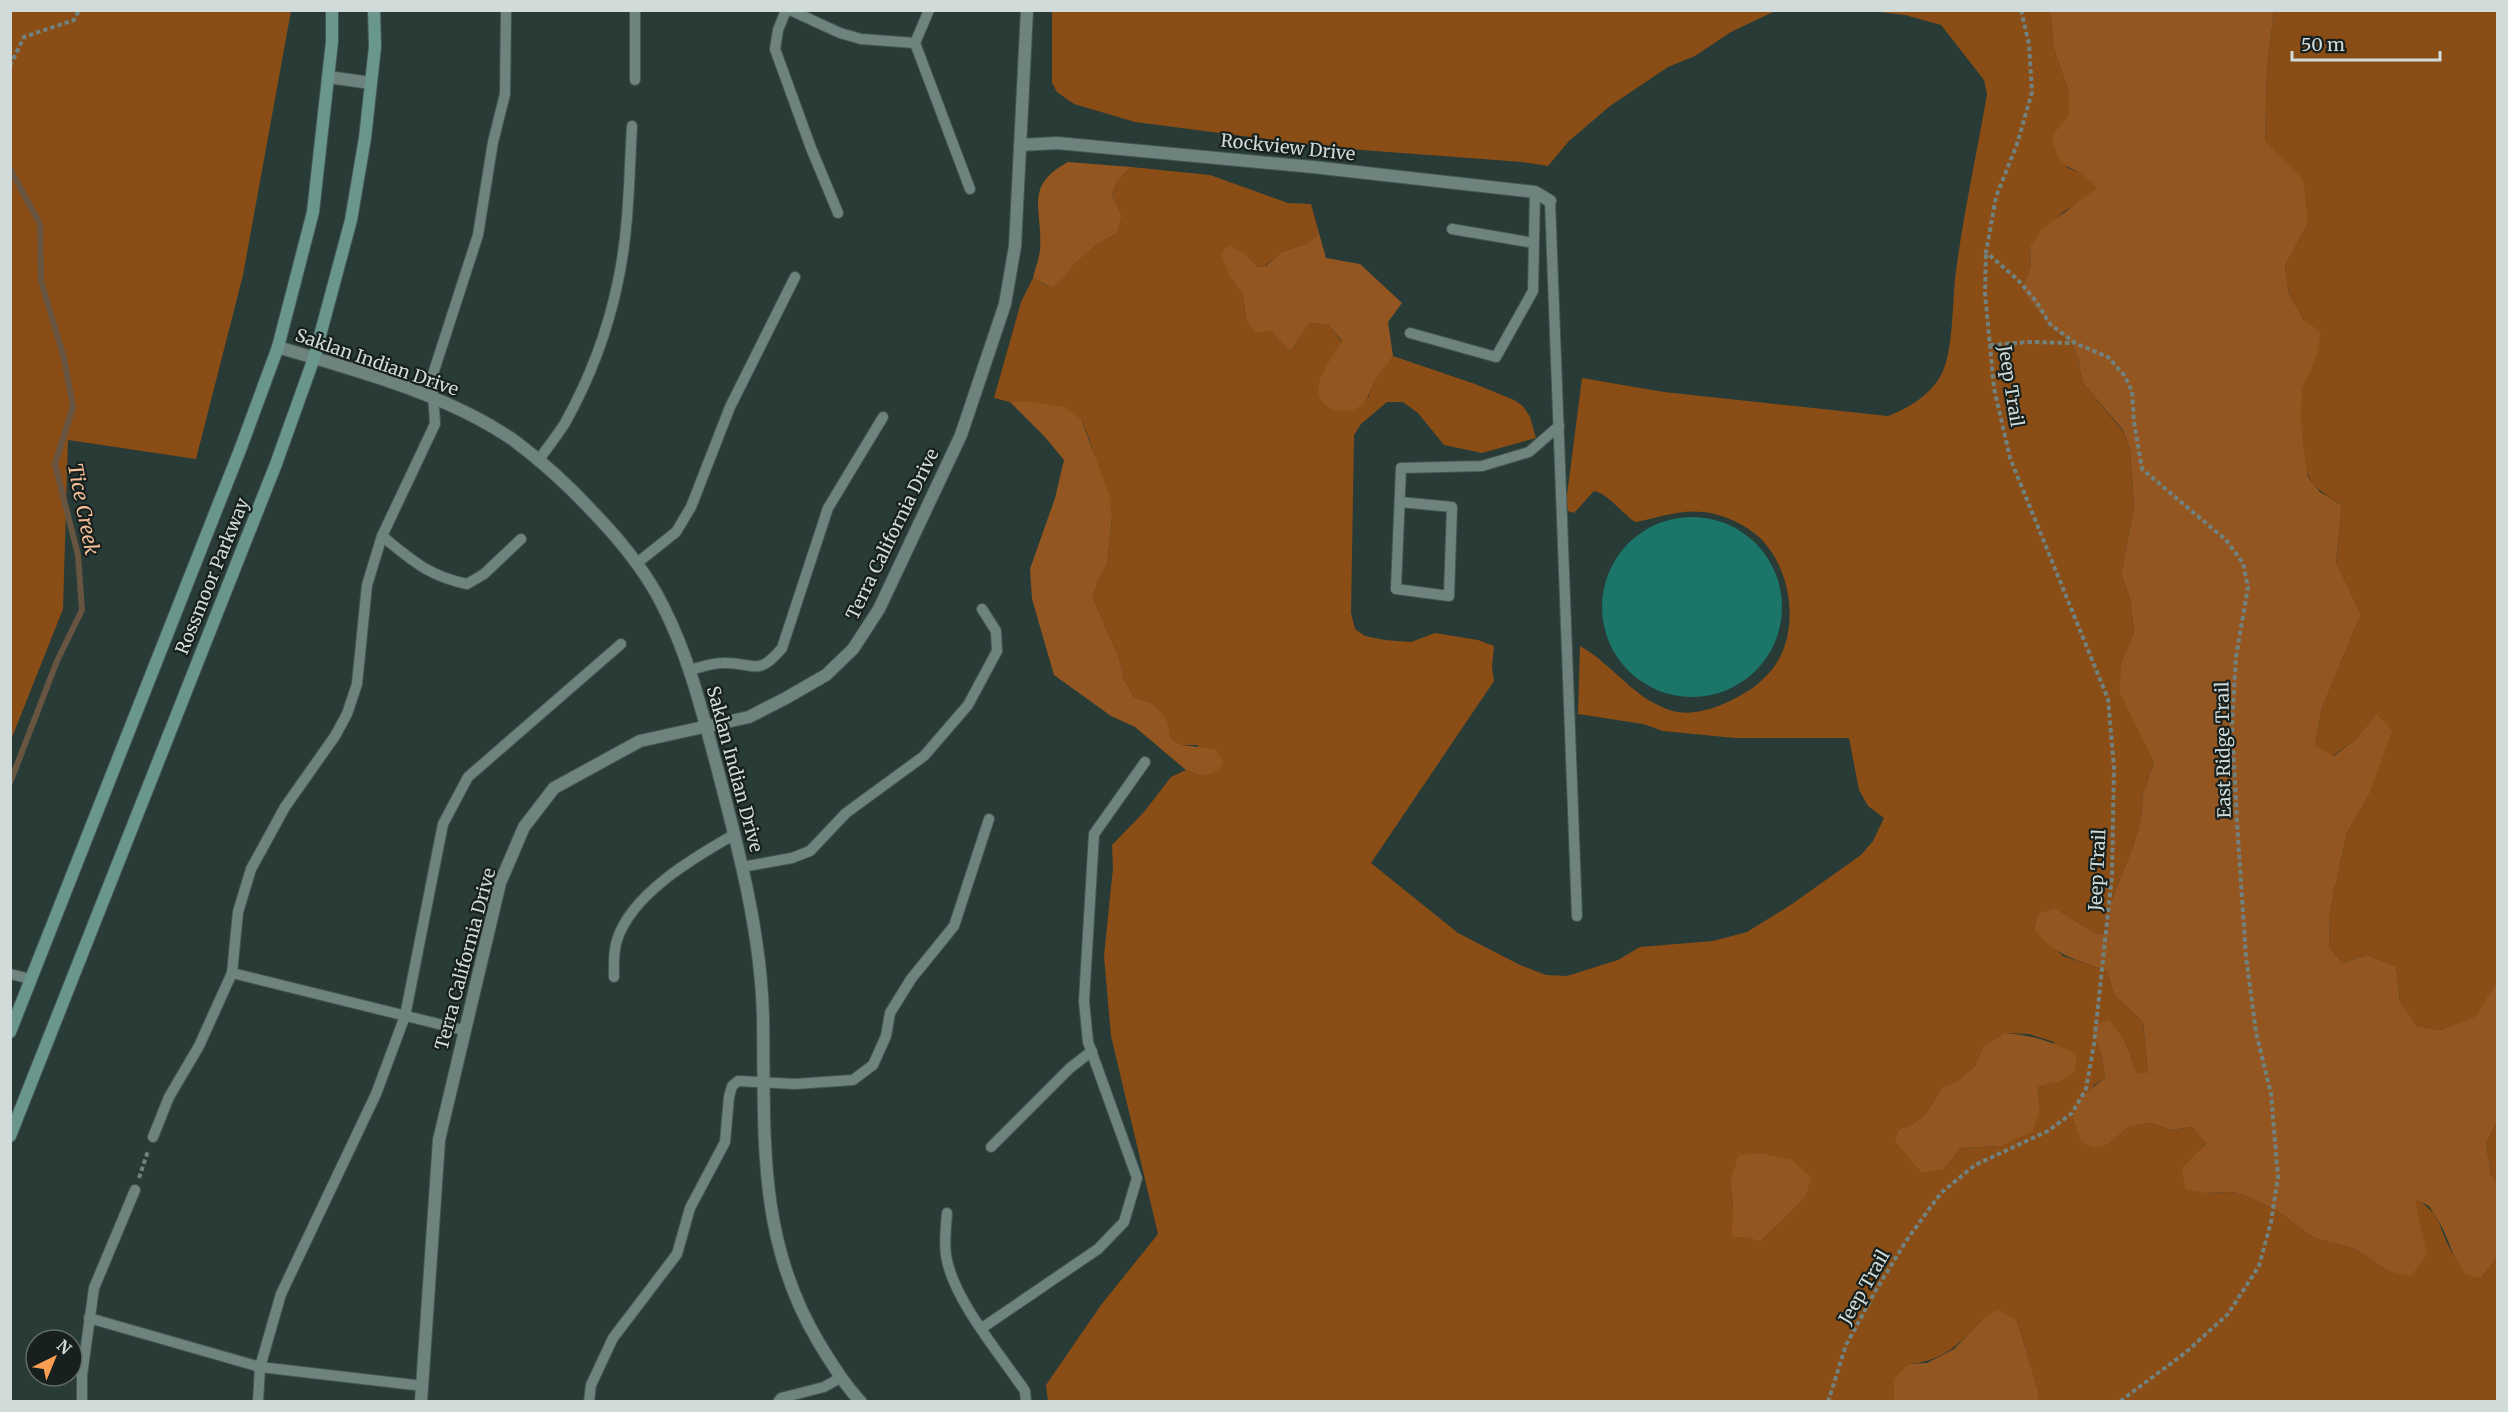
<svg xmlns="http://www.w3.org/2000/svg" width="2508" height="1412" viewBox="0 0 2508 1412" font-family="Merriweather,serif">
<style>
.green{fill:#8a4d16;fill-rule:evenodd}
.forest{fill:#945621}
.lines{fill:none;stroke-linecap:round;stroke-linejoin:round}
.stream{stroke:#675441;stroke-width:6}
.building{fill:#1b7669}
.lane-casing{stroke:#465653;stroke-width:12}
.street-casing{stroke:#465653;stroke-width:14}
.secondary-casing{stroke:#465653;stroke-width:14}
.path{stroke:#71817d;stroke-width:4;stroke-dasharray:4.5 3;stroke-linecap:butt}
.lane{stroke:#6e837e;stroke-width:10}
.street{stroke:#6e837e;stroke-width:12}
.secondary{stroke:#69968d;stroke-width:12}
.labels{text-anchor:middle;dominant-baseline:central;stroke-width:4.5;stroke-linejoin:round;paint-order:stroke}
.street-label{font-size:18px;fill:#d1dcda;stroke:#18201e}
.water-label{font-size:20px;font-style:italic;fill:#f6c099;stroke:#18201e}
</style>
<rect width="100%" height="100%" fill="#283b37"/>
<g class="green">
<path d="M11,10l280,1 -48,264 -47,184 -128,-19 -5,169 -52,131z"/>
<path d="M1052,11v-1l723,1 -44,21 -36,24 -27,11 -58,39 -41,35 -21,25 -26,-4 -187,-14 -200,-26 -61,-18 -17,-12 -5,-9z"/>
<path d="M1871,11h177l3,4 2,31 16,47 1,22 -18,20 16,33 19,8 10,12 -16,13 -18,11 -33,35 1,18 -9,25 31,40 19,13 6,15 4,24 41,49 7,18 4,58 -13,67 9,25 4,33 -12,28 13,60 19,42 -11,32 -2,25 -9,30 -22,56 -3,28 -11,1 -41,-26 -17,5 -4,16 29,27 44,15 7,24 29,27 5,51h-11l-12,-32 -32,-15 9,32 3,19 -12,9 16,58 19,-17 21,-4 22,7 21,-3 14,15 -11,14 10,37 27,-1 17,5 28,14 37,27 41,11 33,22 34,-40 -8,-33c28,15 24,30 38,54 6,10 20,18 29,26l16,-20v143h-460l2,-8 -22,-72 -35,-1c-23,24 -38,41 -73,44l-15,37h-846l-2,-16 55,-80 57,-71 -47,-198 -7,-80 9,-88 -1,-23 32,-33 27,-35 15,-7 13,5 -1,-30h-16l-11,-7 -6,-19 -12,-16 -19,-6 -10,-17 -5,-22 -26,-60 5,-17 9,-17 5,-45 -22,-78 -9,-22 -49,-17h-22l-16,-4 27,-96 12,-24 16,9 10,-3 16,-20 21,-19 21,-12 5,-17 -10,-21 5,-14 14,-14 79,8 78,28 23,1 8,29 -11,10 -27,9 -16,14 -7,1 -13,-13 -15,23 13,18 3,25 24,11 20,21 20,-29 18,2 14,17 -13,20 39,36 8,-20 17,-22 82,28 39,16 9,6 7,11 6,21 -54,15 -38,-8 -26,-32 -15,-11h-16l-26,22 -7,11 -3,178 4,16 10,7 20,4 26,2 24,-9 43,7 16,6 -2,21 2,14 -123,182 87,70 62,32 26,10 21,1 51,-16 22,-13 73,-6 34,-9 45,-28 69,-49 12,-14 11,-23 -16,-12 -9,-16 -10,-52h-114l-72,-7 -20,-7 -65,-10 2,-68c34,19 54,54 93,65 18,5 40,-2 57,-10 14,-7 26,-14 37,-26 35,-35 27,-104 -7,-137 -15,-14 -37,-24 -57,-26 -24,-3 -45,6 -68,10 -12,-8 -28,-29 -41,-31l-20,22 -6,-2 -2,-8 16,-125 82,14 224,24c21,-8 42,-21 53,-41 13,-23 11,-76 15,-104 8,-60 21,-118 31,-177l-3,-14 -43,-55 -36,-10zM2004,1033l25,1 25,8 4,40 -20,5 2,22 -39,37 -40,2 -17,21 -45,-40c25,-6 32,-22 43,-43l14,-4 19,-16 8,-20zM1730,1181l75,17 -45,44 -14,-5 -13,-30z"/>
<path d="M2274,11h223v970l-20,35 -37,14 -23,-4 -17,-25 -4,-35 -29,-11 -24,8 -14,-16 1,-36 17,-78 21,-36 8,-84 -18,24 -25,19 -18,-11 7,-37 39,-94 -25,-52 6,-57c-12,-8 -24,-13 -32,-26 -7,-11 -12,-78 -8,-92 3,-10 9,-20 14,-29l-12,-38 -15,-26 -4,-28 23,-43 -43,-82 2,-73z"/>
<path d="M2497,1122v60l-6,-7 -5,-32z"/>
</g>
<g class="forest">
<path d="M2048,11h226l-7,57 -2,73 38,39 5,43 -23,43 4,28 15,26 17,12 -5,26 -14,30 -1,28 2,28 5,33 12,15 22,13 -6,57 25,52 -39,94 -7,37 19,11 24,-19 18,-24 16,18 -24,66 -21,36 -17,78 -1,36 14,16 24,-8 29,11 4,35 17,25 23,4 36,-14 21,-35v141l-11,21 5,32 6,7v76l-16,20 -16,-4 -12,-21 -10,-24 -14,-23 -14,-7 12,55 -16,22 -23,-5 -33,-22 -41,-11 -37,-27 -28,-14 -17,-5 -27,1 -20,-4 -3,-20 24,-26 -14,-16 -21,3 -22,-7 -21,4 -19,17 -16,4 -12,-7 -8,-24 9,-20 23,-20 -3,-19 -10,-32 17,-6 16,21 12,32h11l-5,-51 -29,-27 -7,-24c-30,-11 -53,-15 -73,-42l4,-16 17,-5 41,26 11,-1 3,-28 22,-56 9,-30 2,-25 11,-32 -35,-71 3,-31 12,-28 -4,-33 -9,-25 13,-67 -4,-58 -7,-19 -41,-48 -4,-24 -6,-15 -19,-13 -31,-40 9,-25 -1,-18 11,-17 56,-42c-20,-26 -38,-11 -45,-53l17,-20v-22l-16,-47 -2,-31z"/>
<path d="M1068,162l63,5 -14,14 -5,14 10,21 -5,17 -21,12 -21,19 -16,20 -9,3 -17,-9c2,-9 6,-19 7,-28 3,-41 -17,-64 28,-88z"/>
<path d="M1319,233l7,25 34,6 42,39 -14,19 5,34c-5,8 -12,15 -17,23 -6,12 -8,23 -21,30 -6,3 -17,2 -23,0 -31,-14 -1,-49 10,-68l-14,-16 -18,-2 -20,29 -20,-21 -15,1 -9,-12 -3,-25 -13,-18 -9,-24 8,-8 16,9 13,13 8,-1 15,-14 27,-9z"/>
<path d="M1010,402h22l32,5 17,12 28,75 3,25 -5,45 -9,17 -5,17 26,60 5,22 10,17 19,6 13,16 5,19 11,7 33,4 8,13 -4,7 -7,5 -13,1 -13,-5 -51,-43 -24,-11 -57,-41 -22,-76 -2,-30 25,-71 9,-38 -19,-23z"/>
<path d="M2004,1033c28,2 48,8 72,21l-1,18 -17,10 -20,5 2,22 -7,22 -32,15 -40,2 -17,21 -22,4 -27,-32 4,-12c25,-6 32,-22 43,-43l14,-4 19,-16 8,-20z"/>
<path d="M1761,1153l31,7 19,17 -6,21 -45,44 -14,-5h-14l1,-30 -3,-26 9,-26z"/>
<path d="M1998,1310l19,11 22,72 -2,8h-143v-22l15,-15 18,-1 27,-14 28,-29z"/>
</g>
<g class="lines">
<path class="stream" d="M10,169l30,55 1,57 23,77 9,49 -18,57 23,91 4,55 -25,51 -47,122"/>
</g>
<circle class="building" cx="1692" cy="607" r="90"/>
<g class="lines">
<g class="lane-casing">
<g id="lane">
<path d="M635,10v70"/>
<path d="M786,10l-8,20 -3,19 36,99 27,65"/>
<path d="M790,10l50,23 21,6 54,4"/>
<path d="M929,10l-14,33 55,146"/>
<path d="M1550,201l27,715"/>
<path d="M1452,229l82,14"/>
<path d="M1410,333l86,24 37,-66 2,-99"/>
<path d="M538,461c9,-13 19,-25 27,-38 24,-43 43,-93 53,-142 11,-50 11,-104 14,-155"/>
<path d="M1400,502l52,5 -3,89 -53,-7 5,-121 81,-2 47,-14 30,-26"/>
<path d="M382,536c30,24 46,40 85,48l17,-10 37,-35"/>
<path d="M637,563l39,-31 15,-25 39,-100 65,-130"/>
<path d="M690,670c11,-3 22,-7 33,-7 32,-1 34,15 59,-15l46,-140 55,-91"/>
<path d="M742,867l50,-9 18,-7 36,-38 78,-57 44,-51 29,-54 -1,-20 -14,-22"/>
<path d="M232,973l231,57"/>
<path d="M10,974l21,5"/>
<path d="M614,977c0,-13 -1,-25 3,-37 15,-47 78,-83 118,-106"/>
<path d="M153,1137l16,-40 30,-51 33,-73 6,-61 13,-43 34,-62 50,-71 12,-22 10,-30 10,-99 15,-49 53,-112 -3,-47 46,-142 15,-93 12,-48 1,-84"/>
<path d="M991,1147l79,-79 22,-17"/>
<path d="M947,1213c-1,14 -3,29 -1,42 6,43 54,99 79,136l1,11"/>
<path d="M89,1318l171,49 163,19"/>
<path d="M982,1328l116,-79 26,-27 13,-44 -49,-136 -4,-41 10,-167 51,-72"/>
<path d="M82,1402v-27l12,-87 41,-98"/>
<path d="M258,1402l2,-35 21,-73 95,-200 29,-78 38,-192 25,-47 153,-133"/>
<path d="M589,1402l2,-17 22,-47 64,-84 13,-46 35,-66 4,-45 3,-11 6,-5 57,3 58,-4 20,-15 13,-29 4,-23 21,-34 43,-53 35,-107"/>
<path d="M778,1402l3,-4 43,-11 16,-9"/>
</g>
</g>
<g class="street-casing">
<g id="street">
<path d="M328,77l43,6"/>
<path d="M1020,145l37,-2 256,24 222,25 15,9"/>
<path d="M278,347c78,24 171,47 238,95 28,21 54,45 78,71 27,28 53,60 70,95 26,52 39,107 54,163 21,80 43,162 45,246 2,117 -7,221 56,326 13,21 25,41 42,59"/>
<path d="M421,1402l18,-262 61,-257 24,-56 30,-39 86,-47 109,-24 37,-19 40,-23 27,-26 26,-40 82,-174 44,-131 10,-58 12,-236"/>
</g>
</g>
<g class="secondary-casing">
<g id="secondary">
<path d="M10,1032l230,-582 38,-103 35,-135 19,-170v-32"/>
<path d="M10,1136l266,-672 38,-106 37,-138 14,-82 10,-91 -1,-37"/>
</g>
</g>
<g class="path">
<path d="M2021,10l8,34 3,48 -15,52 -21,53 -10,55 32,28 18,21 14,23 25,19 33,14 16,18 8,16 2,31 8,47 84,71 17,23 5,24 -12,70 -4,67 5,98 9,135 10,75 15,62 7,83 -7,45 -12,44 -31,48 -43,39 -66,49"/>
<path d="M10,66l14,-29 50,-17 5,-10"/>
<path d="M1990,345l41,-3 42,1"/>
<path d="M139,1178l9,-27"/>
<path d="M1828,1402l18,-57 30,-55 32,-52 33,-45 34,-28 73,-34 24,-18 14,-24 8,-45 18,-169 2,-108 -6,-68 -98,-241 -16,-70 -9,-95 1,-41"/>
</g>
<use href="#lane" class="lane"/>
<use href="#street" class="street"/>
<use href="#secondary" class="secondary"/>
</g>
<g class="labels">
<g class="street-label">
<text transform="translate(1288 147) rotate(6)">Rockview Drive</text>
<text transform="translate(377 362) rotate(19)">Saklan Indian Drive</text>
<text transform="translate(2011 386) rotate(81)">Jeep Trail</text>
<text transform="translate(892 534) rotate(-64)">Terra California Drive</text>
<text transform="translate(212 576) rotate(-68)">Rossmoor Parkway</text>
<text transform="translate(2223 750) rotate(-91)">East Ridge Trail</text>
<text transform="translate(735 769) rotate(75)">Saklan Indian Drive</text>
<text transform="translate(2097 870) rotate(-87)">Jeep Trail</text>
<text transform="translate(465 959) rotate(-75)">Terra California Drive</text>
<text transform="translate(1864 1287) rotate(-60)">Jeep Trail</text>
</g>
<g class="water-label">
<text transform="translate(84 509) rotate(79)">Tice Creek</text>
</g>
</g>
<rect width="2508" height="1412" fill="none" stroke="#d1dcda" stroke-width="24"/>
<g transform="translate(54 1358) rotate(43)"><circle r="28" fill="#18201e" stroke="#626b69" stroke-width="1.5"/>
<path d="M0-4.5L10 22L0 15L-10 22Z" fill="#fb9e52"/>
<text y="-9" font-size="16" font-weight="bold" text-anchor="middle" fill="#d1dcda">N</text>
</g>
<path d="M2292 51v9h148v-9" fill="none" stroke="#d1dcda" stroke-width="3"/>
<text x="2301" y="51" font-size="18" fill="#d1dcda" stroke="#18201e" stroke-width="4.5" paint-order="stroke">50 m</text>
</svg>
